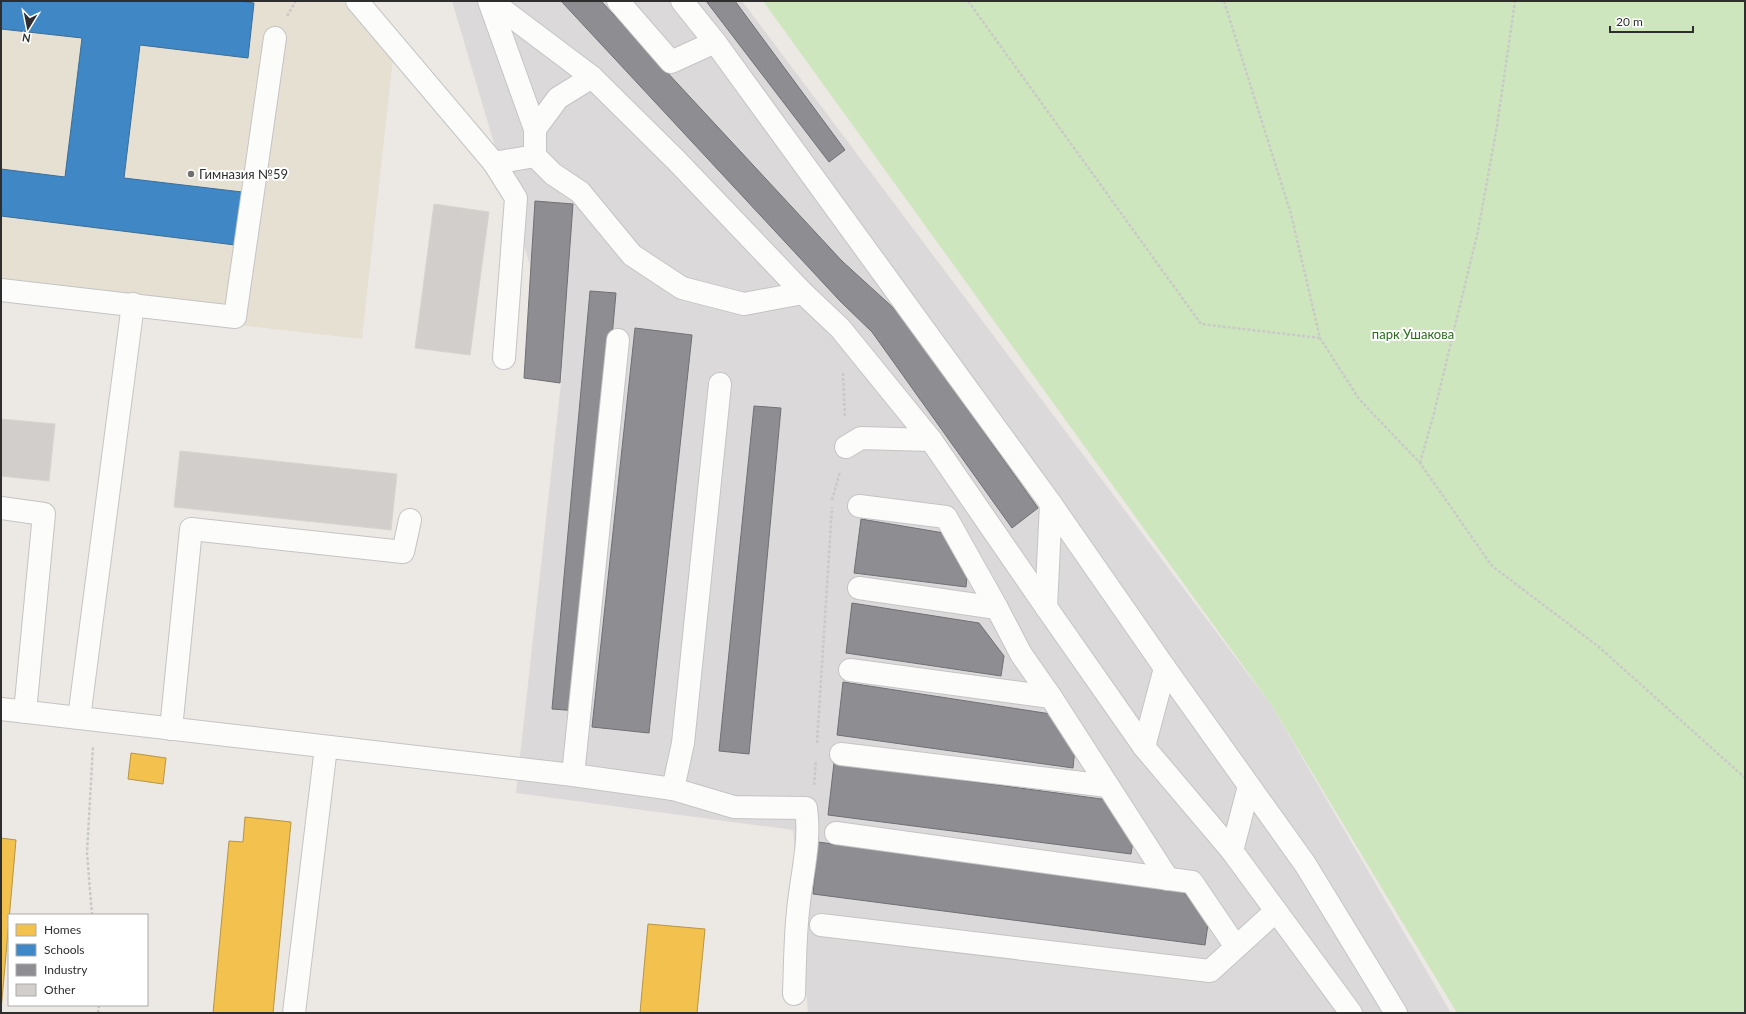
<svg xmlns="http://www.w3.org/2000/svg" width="1746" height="1014" viewBox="0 0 1746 1014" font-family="Lato,sans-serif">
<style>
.industrial{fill:#dcd9db}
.education{fill:#e6e0d3}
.green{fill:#cee6be}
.homes{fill:#f2c14e;stroke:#b79544}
.schools{fill:#3f88c5;stroke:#3a6d98}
.industry{fill:#8d8d92;stroke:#707074}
.building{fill:#d1cecb;stroke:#d7d4d0}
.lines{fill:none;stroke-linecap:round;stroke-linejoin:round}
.minor-casing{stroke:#c5c4c5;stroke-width:24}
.path{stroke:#c9c9c8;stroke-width:2.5;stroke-dasharray:3 2;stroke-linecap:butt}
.minor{stroke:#fcfcfb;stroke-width:22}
.poi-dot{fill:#706f6e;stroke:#fff;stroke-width:1.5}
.labels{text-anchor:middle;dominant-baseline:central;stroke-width:4;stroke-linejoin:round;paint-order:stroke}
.poi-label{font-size:13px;fill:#2e2e2e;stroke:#fff;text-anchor:start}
.park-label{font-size:13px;fill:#2c6e1b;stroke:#fff}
</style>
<rect width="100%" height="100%" fill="#ece8e4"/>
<path class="industrial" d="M452,1h290l530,705 179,307h-643l-15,-183 -277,-37 46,-419z"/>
<path class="education" d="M1,1h347l46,49 -32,289 -361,-41z"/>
<path class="green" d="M763,1h982v1012h-288l-185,-307z"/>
<g class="homes">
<path d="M131,753l35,5 -3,26 -35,-5z"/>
<path d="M245,817l46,5 -18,191h-60l16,-172 14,1z"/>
<path d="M1,838l15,2 -15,171z"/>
<path d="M648,924l57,5 -8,84h-57z"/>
</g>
<path class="schools" d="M1,1h238l15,2 -6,55 -108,-13 -16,133 118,14 -7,53 -234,-29v-47l64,8 17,-139 -81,-9z"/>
<g class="industry">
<path d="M561,1h40l241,260 57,52 139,195 -26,20 -140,-196 -32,-31z"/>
<path d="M706,1h29l110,149 -16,12z"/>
<path d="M535,201l38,3 -13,179 -36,-5z"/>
<path d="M590,291l26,2 -38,418 -26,-2z"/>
<path d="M635,328l57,7 -43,398 -57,-6z"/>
<path d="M754,406l27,2 -32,346 -30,-3z"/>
<path d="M861,519l83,14 24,33 -2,21 -112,-14z"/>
<path d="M852,603l127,20 25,33 -3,20 -155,-23z"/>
<path d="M843,682l208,32 24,34 -2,20 -236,-33z"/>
<path d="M834,763l275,37 25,34 -3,20 -303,-39z"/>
<path d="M818,842l365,49 25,33 -3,21 -392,-51z"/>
</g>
<g class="building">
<path d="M434,204l55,8 -19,143 -55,-7z"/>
<path d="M1,419l54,5 -6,57 -48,-5z"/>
<path d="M180,451l217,23 -6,56 -217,-23z"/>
</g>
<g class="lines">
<g class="minor-casing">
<g id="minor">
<path d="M357,1l137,162 41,-7"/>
<path d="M489,1l46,128"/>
<path d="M491,1l101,76 84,83 127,133 37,35 91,112 115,167 98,140 88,104 119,162"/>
<path d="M618,1l53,61 44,-20"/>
<path d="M682,1l33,41 336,462 114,164 140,196 91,149"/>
<path d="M592,77l-34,21 -23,31v27l18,18 27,18 52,63 50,33 62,16 59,-11"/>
<path d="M494,163l22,35 -12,160"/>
<path d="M1,290l234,27 40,-279"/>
<path d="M846,447l15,-9 70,2"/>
<path d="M859,506l87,11 51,91 24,46 30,43 117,182"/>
<path d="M1,508l43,6 -19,198"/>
<path d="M859,588l138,20"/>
<path d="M1046,607l5,-103"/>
<path d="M850,670l201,27"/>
<path d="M1,709l572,66 100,14 61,18 72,1c5,35 -5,69 -8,103 -3,28 -3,55 -4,83"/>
<path d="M79,718l54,-414"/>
<path d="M171,729l20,-200 212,23 7,-32"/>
<path d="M1144,747l21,-79"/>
<path d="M841,754l267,32"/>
<path d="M573,775l45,-435"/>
<path d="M673,789l10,-46 37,-359"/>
<path d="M836,833l356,49 44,65"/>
<path d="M1232,851l17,-65"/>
<path d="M821,925l389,46 66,-60"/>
<path d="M294,1013l32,-266"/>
</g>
</g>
<g class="path">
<path d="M968,1l233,323 119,14"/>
<path d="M1224,1l67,213 29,124 39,61 61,64 72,103 107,81 146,131"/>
<path d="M287,16l9,-15"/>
<path d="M843,373l2,45"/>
<path d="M1420,463l13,-46 45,-186 19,-105 18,-125"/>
<path d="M832,500l8,-28"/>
<path d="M817,743l15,-236"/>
<path d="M814,785l2,-25"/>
<path d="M92,915l-5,-62 6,-107"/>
<path d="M98,1013l1,-8"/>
</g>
<use href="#minor" class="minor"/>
</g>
<circle class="poi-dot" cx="191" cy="174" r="4"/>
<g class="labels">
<g class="poi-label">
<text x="199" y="174">Гимназия №59</text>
</g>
<g class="park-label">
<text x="1413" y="334">парк Ушакова</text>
</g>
</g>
<rect width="1746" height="1014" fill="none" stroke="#2e2e2e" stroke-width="4"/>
<rect x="8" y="914" width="140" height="92" fill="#ffffff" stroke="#ababab"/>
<rect x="16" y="924" width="20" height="12" fill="#f2c14e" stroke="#ababab"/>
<text x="44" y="934" font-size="12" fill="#2e2e2e">Homes</text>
<rect x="16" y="944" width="20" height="12" fill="#3f88c5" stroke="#ababab"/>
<text x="44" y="954" font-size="12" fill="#2e2e2e">Schools</text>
<rect x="16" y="964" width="20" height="12" fill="#8d8d92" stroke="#ababab"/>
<text x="44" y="974" font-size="12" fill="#2e2e2e">Industry</text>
<rect x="16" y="984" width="20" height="12" fill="#d1cecb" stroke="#ababab"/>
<text x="44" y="994" font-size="12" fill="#2e2e2e">Other</text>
<g transform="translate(28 28) rotate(190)" stroke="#ffffff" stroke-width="3" paint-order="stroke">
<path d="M0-3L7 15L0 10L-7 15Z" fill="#2e2e2e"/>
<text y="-6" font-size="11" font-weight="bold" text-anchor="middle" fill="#2e2e2e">N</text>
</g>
<path d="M1610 26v6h83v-6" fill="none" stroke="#2e2e2e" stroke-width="2"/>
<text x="1616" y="26" font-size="12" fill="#2e2e2e" stroke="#ffffff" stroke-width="3" paint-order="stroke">20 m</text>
</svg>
